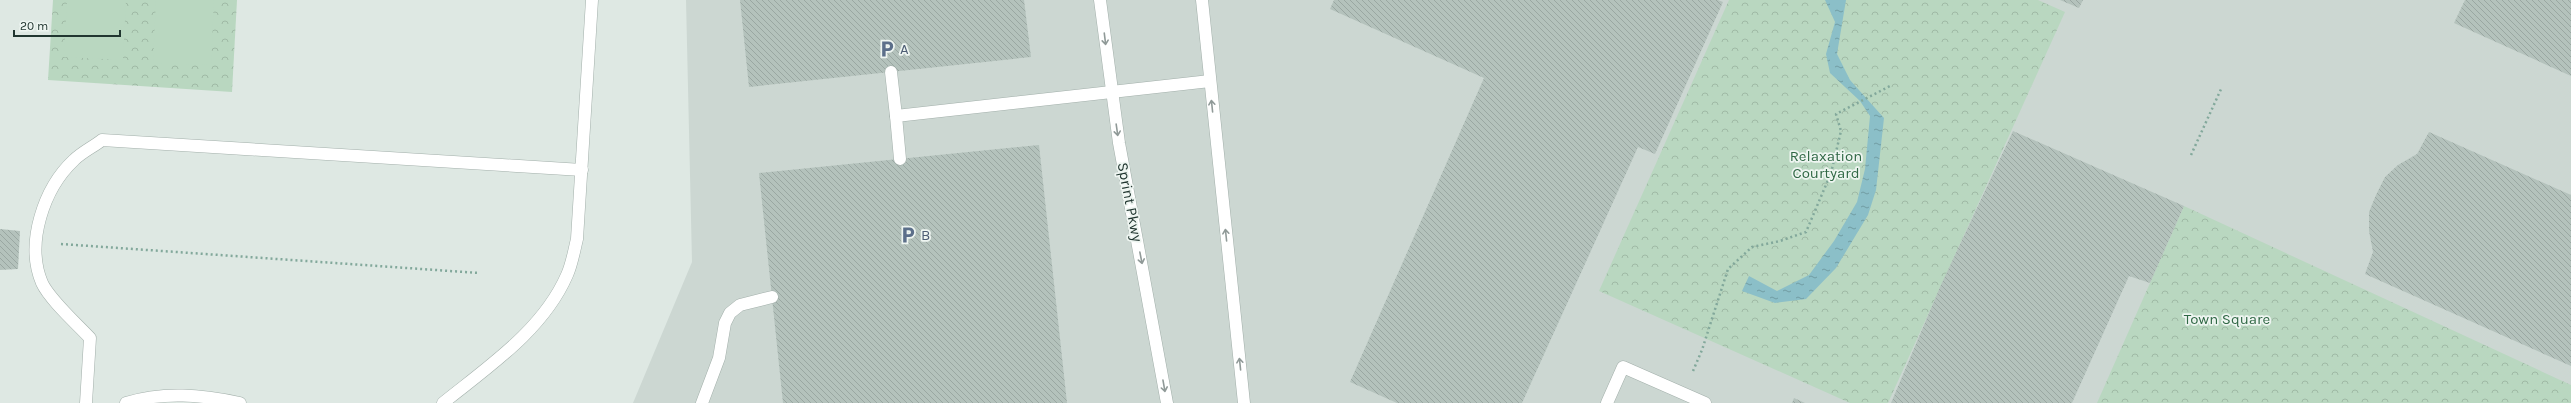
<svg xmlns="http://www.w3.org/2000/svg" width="2571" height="403" viewBox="0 0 2571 403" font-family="Karla,sans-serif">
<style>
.built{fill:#ccd7d2}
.park{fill:url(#park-crowns)}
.pitch{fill:#b9d7c0}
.water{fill:url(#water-ripples)}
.building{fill:url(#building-back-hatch)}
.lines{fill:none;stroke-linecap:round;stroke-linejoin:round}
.minor-casing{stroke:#a2afaa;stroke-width:13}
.path{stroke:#82a89b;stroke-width:2.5;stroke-dasharray:2 3;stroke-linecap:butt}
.minor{stroke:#fff;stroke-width:12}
.oneway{stroke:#909a98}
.labels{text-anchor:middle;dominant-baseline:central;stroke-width:3.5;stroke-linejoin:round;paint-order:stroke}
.service-label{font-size:15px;fill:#4e5e75;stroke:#eef5f1;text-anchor:start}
.park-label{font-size:15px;fill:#306845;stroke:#eef5f1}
.street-label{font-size:15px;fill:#213630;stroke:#eef5f1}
</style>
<defs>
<pattern id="park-crowns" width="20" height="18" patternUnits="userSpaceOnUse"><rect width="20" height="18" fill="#b9d7c0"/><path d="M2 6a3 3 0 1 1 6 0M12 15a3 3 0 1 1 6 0" fill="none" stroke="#9fb9a5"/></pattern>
<pattern id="water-ripples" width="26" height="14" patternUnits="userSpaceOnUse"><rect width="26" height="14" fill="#8bbfc8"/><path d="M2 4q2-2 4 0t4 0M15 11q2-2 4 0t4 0" fill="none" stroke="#719ca3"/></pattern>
<pattern id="building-back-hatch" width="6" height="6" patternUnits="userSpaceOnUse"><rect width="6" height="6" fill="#b4c2bc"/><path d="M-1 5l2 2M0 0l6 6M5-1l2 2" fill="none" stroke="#9aa7a2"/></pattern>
</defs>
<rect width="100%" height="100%" fill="#dee8e3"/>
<path class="built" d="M686,0h1885v403h-1938l59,-141z"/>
<g class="park">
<path d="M53,0h184l-5,92 -184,-12z"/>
<path d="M1729,0h309l27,12 -177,391h-38l-251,-112z"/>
<path d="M2184,206l387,179v18h-474z"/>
</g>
<g class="pitch">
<path d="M67,0h59l-3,60 -59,-3z"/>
<path d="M156,0h58l-3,65 -58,-2z"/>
</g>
<path class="water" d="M1825,0h21l-9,54 13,26 34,38 -8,72 -8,25 -32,53 -30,31 -31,4 -33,-12 7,-15 28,15 32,-16 25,-34 23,-39 8,-33 5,-53 -10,-15 -30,-28 -4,-19 9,-32z"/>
<g class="building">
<path d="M740,0h284l7,57 -282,30z"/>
<path d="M1334,0h384l5,2 -68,152 -17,-7 -116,256h-125l-47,-21 134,-304 -154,-69z"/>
<path d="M2060,0h23l-4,8z"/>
<path d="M2465,0h106v76l-117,-53z"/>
<path d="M2013,131l171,75 -34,77 -21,-7 -57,127h-181l49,-116z"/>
<path d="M2429,132l142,63v171l-206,-92 8,-22 -4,-21v-19l7,-17 9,-18 13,-12 19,-11z"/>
<path d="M1039,145l28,258h-284l-24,-230z"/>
<path d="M0,229l20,2 -2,38 -18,1z"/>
<path d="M1794,398l11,5h-13z"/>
</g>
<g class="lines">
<g class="minor-casing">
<g id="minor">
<path d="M1100,0l19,143 48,260"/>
<path d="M1202,0l42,403"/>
<path d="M891,72l5,44"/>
<path d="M900,159l-4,-43 314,-35"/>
<path d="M86,403l4,-65c-13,-14 -40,-38 -48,-55 -17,-40 2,-95 32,-123 8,-8 19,-13 28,-20l480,30"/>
<path d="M126,403c38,-12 76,-8 114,0"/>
<path d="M443,403c46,-37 100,-73 124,-128 5,-11 7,-24 10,-36l15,-239"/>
<path d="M702,403l17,-45 6,-35 5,-10 10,-8 32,-8"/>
<path d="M1607,403l16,-36 82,36"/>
</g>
</g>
<g class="path">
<path d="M2191,155l31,-68"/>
<path d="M61,244l418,29"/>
<path d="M1693,371l9,-21 26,-81 24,-22 28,-6 26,-9 25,-59 10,-42 -5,-17 56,-29"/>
</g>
<use href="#minor" class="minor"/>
</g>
<defs><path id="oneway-shaft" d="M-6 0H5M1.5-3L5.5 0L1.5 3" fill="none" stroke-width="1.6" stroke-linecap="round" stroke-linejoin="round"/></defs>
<g class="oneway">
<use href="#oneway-shaft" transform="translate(1105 39) rotate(83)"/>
<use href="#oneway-shaft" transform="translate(1212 106) rotate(-96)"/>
<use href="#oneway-shaft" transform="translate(1117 130) rotate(82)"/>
<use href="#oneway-shaft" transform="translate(1226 235) rotate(-96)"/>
<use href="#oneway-shaft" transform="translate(1141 258) rotate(79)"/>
<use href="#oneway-shaft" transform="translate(1240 364) rotate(-96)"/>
<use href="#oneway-shaft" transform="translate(1164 386) rotate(80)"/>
</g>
<defs>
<g id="parking-bare" transform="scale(1.38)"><path d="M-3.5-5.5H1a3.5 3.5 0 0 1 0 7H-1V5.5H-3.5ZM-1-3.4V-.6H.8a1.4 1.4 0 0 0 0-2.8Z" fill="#5c6f8a" stroke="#eef5f1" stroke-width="2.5" paint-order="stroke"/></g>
</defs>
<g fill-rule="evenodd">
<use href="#parking-bare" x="887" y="49"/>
<use href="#parking-bare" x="908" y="235"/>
</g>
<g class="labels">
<g class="service-label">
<text x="900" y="49">A</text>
<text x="921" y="235">B</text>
</g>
<g class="park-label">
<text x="1826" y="156">Relaxation<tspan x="1826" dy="17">Courtyard</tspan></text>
<text x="2227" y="319">Town Square</text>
</g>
<g class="street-label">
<text transform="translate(1130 202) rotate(79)">Sprint Pkwy</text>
</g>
</g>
<path d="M14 30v6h106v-6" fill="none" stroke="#213630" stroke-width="2"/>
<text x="20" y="30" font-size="12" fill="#213630" stroke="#eef5f1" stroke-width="3" paint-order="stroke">20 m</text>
</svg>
